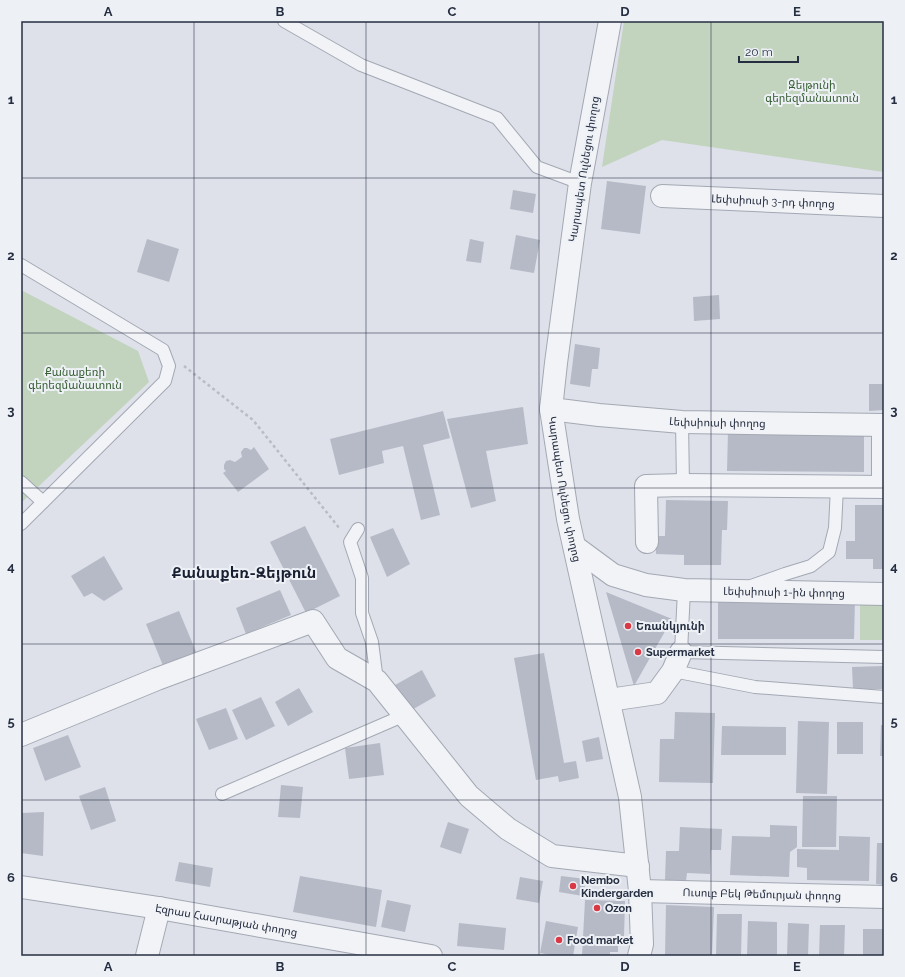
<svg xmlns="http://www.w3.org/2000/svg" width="905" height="977" viewBox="0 0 905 977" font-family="Raleway,'Noto Sans Armenian',sans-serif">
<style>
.green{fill:#c2d3be}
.building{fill:#b5bac6}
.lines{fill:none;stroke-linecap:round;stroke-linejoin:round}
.service-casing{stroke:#a3a8b3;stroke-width:14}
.minor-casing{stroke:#a3a8b3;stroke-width:24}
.tertiary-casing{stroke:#a3a8b3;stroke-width:24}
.path{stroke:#b8bcc4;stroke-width:2.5;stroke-dasharray:3 3;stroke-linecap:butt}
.service{stroke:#f1f3f7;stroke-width:12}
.minor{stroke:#f1f3f7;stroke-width:22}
.tertiary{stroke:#f1f3f7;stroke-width:22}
.grid{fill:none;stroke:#262e41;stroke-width:1;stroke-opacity:0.55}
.poi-dot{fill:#d93845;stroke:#edf1f6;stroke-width:1.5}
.labels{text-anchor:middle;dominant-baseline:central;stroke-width:4;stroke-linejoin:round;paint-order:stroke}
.park-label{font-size:11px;fill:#375e32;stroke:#edf1f6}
.street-label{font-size:11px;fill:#262e41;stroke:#edf1f6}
.poi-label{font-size:11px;font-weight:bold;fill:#262e41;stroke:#edf1f6;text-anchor:start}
.district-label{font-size:15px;font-weight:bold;fill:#181f31;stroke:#edf1f6}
.neatline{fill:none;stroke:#262e41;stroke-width:1.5}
.grid-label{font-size:13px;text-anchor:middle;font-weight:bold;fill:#262e41}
</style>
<rect width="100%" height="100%" fill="#dee1e9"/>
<g class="green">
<path d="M624,21h260v151l-222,-32 -60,27z"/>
<path d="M21,290l117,61 11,31 -128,121z"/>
<path d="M860,602l24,1v37h-24z"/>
</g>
<g class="building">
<path d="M607,181l39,5 -6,48 -39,-5z"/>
<path d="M513,190l23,4 -3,19 -23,-4z"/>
<path d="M516,235l24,5 -6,33 -24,-4z"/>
<path d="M147,239l32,10 -10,33 -32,-10z"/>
<path d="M470,239l14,3 -3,21 -15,-2z"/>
<path d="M719,295l1,24 -26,2 -1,-24z"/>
<path d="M575,344l25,4 -2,21h-6l-2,18 -20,-3z"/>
<path d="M869,384h15v26l-15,1z"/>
<path d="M523,407l5,37 -42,7 10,50 -25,7 -24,-89z"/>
<path d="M443,411l7,27 -27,7 17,70 -19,5 -18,-74 -21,5 2,12 -45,12 -9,-36z"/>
<path d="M728,431l136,1v40l-137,-1z"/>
<path d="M254,447l15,22 -31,23 -15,-19 3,-2 -2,-2v-4l2,-4 4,-1 5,2 7,-5 -1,-5 3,-4h3l4,2z"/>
<path d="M666,500l62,1 -1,29h-5l-1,35h-37v-10l-28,-1v-18h9z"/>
<path d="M855,505h29v64h-11v-10h-27v-18h9z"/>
<path d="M305,526l35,70 -34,17 -36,-71z"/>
<path d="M393,528l17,36 -23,13 -17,-40z"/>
<path d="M104,556l19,33 -19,12 -12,-8 -8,4 -13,-21z"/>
<path d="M280,590l11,25 -45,19 -10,-26z"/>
<path d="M606,592l66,27 -38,67z"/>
<path d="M718,599h137l-1,40h-136z"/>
<path d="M179,611l18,43 -33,14 -18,-44z"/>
<path d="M544,653l20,110 12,-2 3,17 -20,4 -1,-6 -22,4 -22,-122z"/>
<path d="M884,666v23h-31l-1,-22z"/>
<path d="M422,670l14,26 -26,15 -15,-26z"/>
<path d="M299,688l14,24 -25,14 -13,-24z"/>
<path d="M261,697l14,29 -29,14 -14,-30z"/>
<path d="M226,708l12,31 -29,11 -13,-31z"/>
<path d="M675,712l40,1 -2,70 -54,-1 1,-43h14z"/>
<path d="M798,721l31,1 -2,72 -31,-1z"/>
<rect x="837" y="722" width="26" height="32"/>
<path d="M881,725h3v31h-4z"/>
<path d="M722,726l64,1v28h-65z"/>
<path d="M68,735l13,32 -36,14 -12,-33z"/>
<path d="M599,737l4,22 -17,3 -4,-21z"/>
<path d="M380,743l4,32 -35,4 -4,-31z"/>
<path d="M281,785l22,2 -3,31 -22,-1z"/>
<path d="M105,787l11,34 -25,9 -12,-34z"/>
<path d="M803,796h34l-1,51h-34z"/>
<path d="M44,812l-1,44 -22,-3v-40z"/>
<path d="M448,822l21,7 -8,25 -21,-7z"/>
<path d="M770,825l27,1v21l-7,5 -1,25 -59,-2 2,-39 38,1z"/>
<path d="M680,827l42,2 -1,21h-10l-1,24 -23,-1 -1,8 -21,-1 1,-29h13z"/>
<path d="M839,836l31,1 -1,44 -62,-1v-12l-10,-1v-18l42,1z"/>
<path d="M877,843h7v42l-8,-1z"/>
<path d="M179,862l34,6 -3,19 -35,-6z"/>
<path d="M300,876l82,14 -6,37 -83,-15z"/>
<path d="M561,876l25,3 -3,17 -24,-4z"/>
<path d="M520,877l23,4 -4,22 -23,-4z"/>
<path d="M387,900l24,5 -6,27 -24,-5z"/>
<path d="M585,900l40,1 -1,36h-6v15h-8v4h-28z"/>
<path d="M666,905l48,2 -2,49h-47z"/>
<path d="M717,914h25l-1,42h-25z"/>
<path d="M546,921l32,6 -5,29h-17l-16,-3z"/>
<path d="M748,921l29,1v34h-30z"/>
<path d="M459,923l47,5 -2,22 -47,-4z"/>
<path d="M788,923l21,1 -1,32h-21z"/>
<path d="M820,925h25l-1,31h-25z"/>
<rect x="863" y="929" width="21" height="27"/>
</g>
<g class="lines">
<g class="service-casing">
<g id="service">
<path d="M284,21l77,44 136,53 40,49 43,16"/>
<path d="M21,265l142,85 6,16 -4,15 -144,143"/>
<path d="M682,422l1,63"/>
<path d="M878,425v62"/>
<path d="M21,482l22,20"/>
<path d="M358,529l-8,13 12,36v35l10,29 5,39"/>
<path d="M751,586l34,-12 26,-8 18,-14 6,-24 2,-41"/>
<path d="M684,590l-3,62 203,5"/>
<path d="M673,671l82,16 129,10"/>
<path d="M222,794l183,-79"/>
</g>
</g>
<g class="minor-casing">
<g id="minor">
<path id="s1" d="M662,196l222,10"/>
<path id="s2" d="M551,409l48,6 83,7 202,3"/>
<path d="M647,542l-1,-56 37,-1 201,2"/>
<path id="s3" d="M575,547l38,28 33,10 38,5 200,4"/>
<path d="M609,700l48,-7 16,-22 8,-19"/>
<path d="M21,735l136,-56 156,-58 24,37 40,23 92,115 39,33 44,27 86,10"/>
<path id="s4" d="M640,891l244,6"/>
<path d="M147,956l12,-48"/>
</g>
</g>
<g class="tertiary-casing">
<g id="tertiary">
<path id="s5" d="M610,21l-30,162 -24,180 -5,46 17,110 62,278 10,94 2,53 -3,12"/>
<path id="s6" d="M21,887l138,21 272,48"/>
</g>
</g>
<path class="path" d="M184,366l69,54 87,109"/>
<use href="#service" class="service"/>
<use href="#minor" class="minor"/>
<use href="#tertiary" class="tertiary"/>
</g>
<path class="grid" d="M194,21v935M366,21v935M539,21v935M711,21v935M21,178h863M21,333h863M21,488h863M21,644h863M21,800h863"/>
<g class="poi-dot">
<circle cx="628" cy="626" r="4"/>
<circle cx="638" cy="652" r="4"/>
<circle cx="573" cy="886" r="4"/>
<circle cx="597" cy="908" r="4"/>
<circle cx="559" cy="940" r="4"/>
</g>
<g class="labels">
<g class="park-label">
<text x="812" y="85">Զեյթունի<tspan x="812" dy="13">գերեզմանատուն</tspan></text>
<text x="75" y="372">Քանաքեռի<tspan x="75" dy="13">գերեզմանատուն</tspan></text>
</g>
<g class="street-label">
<text transform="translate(584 169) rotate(-81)">Կարապետ Ուլնեցու փողոց</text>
<text stroke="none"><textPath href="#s1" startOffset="111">Լեփսիուսի 3-րդ փողոց</textPath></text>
<text stroke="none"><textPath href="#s2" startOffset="167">Լեփսիուսի փողոց</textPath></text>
<text stroke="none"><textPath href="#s5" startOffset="474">Կարապետ Ուլնեցու փողոց</textPath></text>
<text stroke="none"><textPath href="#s3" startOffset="220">Լեփսիուսի 1-ին փողոց</textPath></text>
<text stroke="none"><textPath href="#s4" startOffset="122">Ուսուբ Բեկ Թեմուրյան փողոց</textPath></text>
<text stroke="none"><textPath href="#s6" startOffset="208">Էզրաս Հասրաթյան փողոց</textPath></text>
</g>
<g class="poi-label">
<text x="636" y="626">Եռանկյունի</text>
<text x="646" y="652">Supermarket</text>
<text x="581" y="880">Nembo<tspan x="581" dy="13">Kindergarden</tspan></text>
<text x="605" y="908">Ozon</text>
<text x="567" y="940">Food market</text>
</g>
<g class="district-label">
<text x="244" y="573">Քանաքեռ-Զեյթուն</text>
</g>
</g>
<rect width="905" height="977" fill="none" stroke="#edf1f6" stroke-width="44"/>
<path d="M739 56v6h59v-6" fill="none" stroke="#262e41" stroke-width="2"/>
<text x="745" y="56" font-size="12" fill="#262e41" stroke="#edf1f6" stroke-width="3" paint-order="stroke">20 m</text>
<rect x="22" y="22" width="861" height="933" class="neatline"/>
<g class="grid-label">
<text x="108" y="16">A</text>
<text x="280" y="16">B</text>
<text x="452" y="16">C</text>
<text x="625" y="16">D</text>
<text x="797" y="16">E</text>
<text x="11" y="104">1</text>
<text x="894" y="104">1</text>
<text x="11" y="260">2</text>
<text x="894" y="260">2</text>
<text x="11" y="415">3</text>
<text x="894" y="415">3</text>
<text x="11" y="571">4</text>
<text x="894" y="571">4</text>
<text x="11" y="726">5</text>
<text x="894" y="726">5</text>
<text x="11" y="882">6</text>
<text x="894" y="882">6</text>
<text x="108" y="971">A</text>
<text x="280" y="971">B</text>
<text x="452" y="971">C</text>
<text x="625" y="971">D</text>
<text x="797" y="971">E</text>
</g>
</svg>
